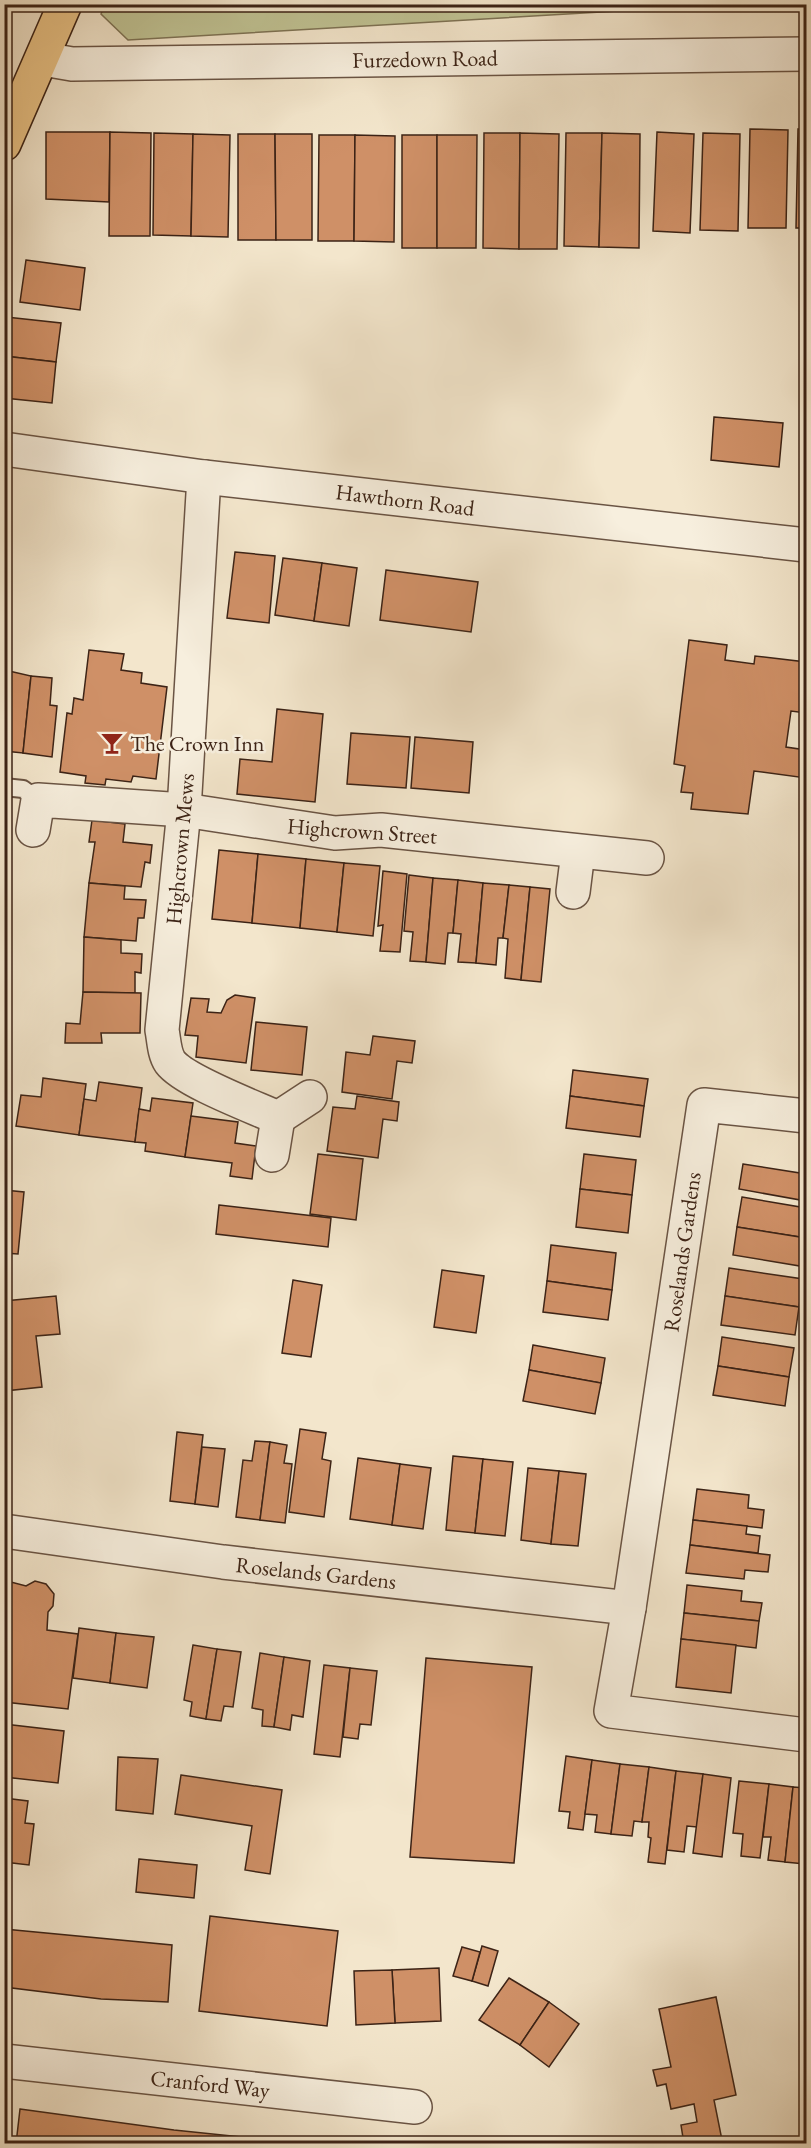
<svg xmlns="http://www.w3.org/2000/svg" width="811" height="2148" viewBox="0 0 811 2148" font-family="'EB Garamond',serif">
<style>
.green{fill:#c0c394;stroke:#7e7355;stroke-width:1.5}
.building{fill:#cf9067;stroke:#3c2316;stroke-width:1.5}
.lines{fill:none;stroke-linecap:round;stroke-linejoin:round}
.lane-casing{stroke:#6a5444;stroke-width:20}
.street-casing{stroke:#6a5444;stroke-width:36}
.primary-casing{stroke:#3c2316;stroke-width:36}
.lane{stroke:#f7efde;stroke-width:16}
.street{stroke:#f7efde;stroke-width:33}
.primary{stroke:#eac386;stroke-width:33}
.labels{text-anchor:middle;dominant-baseline:central;stroke-width:5;stroke-linejoin:round;paint-order:stroke}
.street-label{font-size:22px;fill:#3c2316;stroke:#f7efde}
.poi-label{font-size:22px;fill:#3c2316;stroke:#f7efde;text-anchor:start}
</style>
<rect width="100%" height="100%" fill="#f3e6cc"/>
<filter id="stains"><feTurbulence type="fractalNoise" baseFrequency=".00333" numOctaves="4"/><feColorMatrix values="0 0 0 0 .2 0 0 0 0 .09 0 0 0 0 .02 0 0 0 .5 -.17"/></filter>
<radialGradient id="worn" r=".72"><stop offset=".6" stop-color="#630" stop-opacity="0"/><stop offset="1" stop-color="#630" stop-opacity=".3"/></radialGradient>
<path class="green" d="M105,4h614v1l-591,35 -27,-26z"/>
<g class="building">
<path d="M750,129l38,1 -2,98h-38z"/>
<path d="M798,129h8v99h-10z"/>
<path d="M46,132h64l-1,70 -63,-3z"/>
<path d="M110,132l41,1 -1,103h-41z"/>
<path d="M657,132l37,2 -4,99 -37,-2z"/>
<path d="M154,133l39,1 -2,102 -38,-1z"/>
<path d="M484,133h36l-1,116 -36,-1z"/>
<path d="M520,133l39,1 -2,115h-38z"/>
<path d="M566,133h36l-3,114 -35,-1z"/>
<path d="M602,133l38,1 -1,114 -40,-1z"/>
<path d="M703,133l37,1 -2,97 -38,-1z"/>
<path d="M193,134l37,1 -2,102 -37,-1z"/>
<path d="M238,134h37l1,106h-38z"/>
<path d="M275,134h37v106h-36z"/>
<path d="M319,135h36l-1,106h-36z"/>
<path d="M355,135l40,1 -1,106 -40,-1z"/>
<rect x="402" y="135" width="35" height="113"/>
<path d="M437,135h40l-1,113h-39z"/>
<path d="M26,260l59,8 -5,42 -60,-8z"/>
<path d="M6,317l55,6 -5,39 -52,-6z"/>
<path d="M4,356l52,6 -4,41 -48,-5z"/>
<path d="M714,417l69,6 -4,44 -68,-7z"/>
<path d="M235,552l40,4 -6,67 -42,-5z"/>
<path d="M283,558l39,5 -8,58 -39,-6z"/>
<path d="M322,563l35,5 -8,58 -35,-5z"/>
<path d="M386,570l92,12 -7,50 -91,-12z"/>
<path d="M689,640l38,5 -2,15 29,4 1,-8 51,6v51l-15,-2 -5,36 20,3v28l-52,-7 -6,43 -57,-5 2,-16 -12,-1 4,-26 -11,-2z"/>
<path d="M89,650l35,4 -3,16 21,3 -1,10 26,4 -11,92 -23,-3 -2,6 -25,-3 -1,6 -20,-2 1,-7 -26,-4 7,-59 5,1 2,-16 9,2z"/>
<path d="M9,671l22,5 -8,77 -19,-2v-50z"/>
<path d="M31,676l21,2 -2,27 7,1 -5,51 -29,-4z"/>
<path d="M277,709l46,5 -8,88 -78,-8 3,-35 32,3z"/>
<path d="M351,733l59,4 -4,51 -59,-4z"/>
<path d="M415,737l58,5 -4,51 -58,-5z"/>
<path d="M92,820l33,4 -2,18 29,3 -2,18 -5,-1 -4,25 -52,-4 6,-41h-6z"/>
<path d="M219,850l39,4 -6,69 -40,-4z"/>
<path d="M258,854l48,5 -6,69 -48,-5z"/>
<path d="M306,859l38,4 -7,69 -37,-4z"/>
<path d="M344,863l36,3 -7,70 -36,-4z"/>
<path d="M383,871l24,3 -7,78 -20,-1 3,-26 -5,1z"/>
<path d="M409,875l24,3 -7,84 -16,-1 3,-29 -9,-1z"/>
<path d="M433,878l25,2 -5,53h-5l-3,31 -19,-2z"/>
<path d="M458,880l25,3 -7,80 -18,-1 3,-28 -8,-1z"/>
<path d="M89,883l36,3 -1,13 22,1 -2,18h-6l-2,23 -52,-4z"/>
<path d="M483,883l26,2 -6,53h-5l-2,27 -20,-2z"/>
<path d="M509,885l21,2 -9,93 -16,-2 3,-39 -5,-1z"/>
<path d="M530,887l20,2 -9,93 -20,-2z"/>
<path d="M84,937l37,3v13l21,1 -1,19 -6,-1v21l-52,-1z"/>
<path d="M83,992l58,1 -1,40h-39l1,10h-37l1,-20 14,1z"/>
<path d="M235,995l20,3 -9,65 -50,-6 2,-21 -13,-1 6,-37 18,1 -2,13 14,1 6,-13z"/>
<path d="M256,1022l51,5 -5,48 -51,-5z"/>
<path d="M373,1036l42,5 -3,22 -15,-2 -5,38 -50,-7 4,-40 24,3z"/>
<path d="M573,1070l75,9 -4,27 -74,-10z"/>
<path d="M43,1078l43,6 -7,51 -63,-9 5,-31 20,2z"/>
<path d="M99,1082l43,6 -7,54 -56,-7 5,-36 12,2z"/>
<path d="M357,1096l42,6 -2,19 -14,-2 -5,39 -51,-7 6,-44 22,2z"/>
<path d="M570,1096l74,10 -4,31 -74,-9z"/>
<path d="M152,1098l41,5 -8,54 -40,-6 1,-8 -11,-1 4,-33 11,2z"/>
<path d="M191,1116l47,6 -3,21 21,3 -4,33 -22,-3 2,-13 -47,-6z"/>
<path d="M318,1154l45,5 -7,61 -46,-6z"/>
<path d="M584,1154l52,6 -4,35 -52,-6z"/>
<path d="M743,1164l63,10v27l-67,-12z"/>
<path d="M580,1189l52,6 -4,38 -52,-6z"/>
<path d="M4,1190l20,2 -6,62 -14,-1z"/>
<path d="M742,1197l64,11v30l-69,-11z"/>
<path d="M219,1205l112,13 -3,29 -112,-13z"/>
<path d="M737,1227l69,11v29l-73,-12z"/>
<path d="M551,1245l65,8 -4,37 -65,-9z"/>
<path d="M729,1268l74,11 -4,28 -74,-11z"/>
<path d="M442,1270l42,6 -8,57 -42,-6z"/>
<path d="M293,1280l29,5 -11,72 -29,-4z"/>
<path d="M547,1281l65,9 -4,30 -65,-8z"/>
<path d="M56,1296l4,38 -24,2 6,51 -37,4 3,28 -4,1v-119z"/>
<path d="M725,1296l74,11 -4,28 -74,-10z"/>
<path d="M722,1337l72,11 -5,29 -71,-11z"/>
<path d="M533,1345l72,13 -4,25 -72,-13z"/>
<path d="M718,1366l71,11 -4,29 -72,-11z"/>
<path d="M529,1370l72,13 -6,31 -72,-13z"/>
<path d="M300,1429l26,4 -4,26 9,2 -7,56 -35,-5z"/>
<path d="M177,1432l26,3 -8,69 -25,-3z"/>
<path d="M255,1441l15,1 -10,78 -24,-3 7,-57 9,1z"/>
<path d="M270,1442l17,3 -3,18 8,1 -7,59 -25,-3z"/>
<path d="M202,1447l23,2 -7,58 -23,-3z"/>
<path d="M453,1456l30,3 -8,74 -29,-3z"/>
<path d="M358,1458l42,6 -8,61 -42,-6z"/>
<path d="M483,1459l30,3 -8,74 -30,-3z"/>
<path d="M400,1464l31,4 -8,61 -31,-4z"/>
<path d="M528,1468l31,3 -8,73 -30,-4z"/>
<path d="M559,1471l27,3 -8,72 -27,-2z"/>
<path d="M697,1489l52,6 -1,13 16,2 -2,18 -69,-8z"/>
<path d="M693,1520l54,6 -1,8 14,2 -2,17 -68,-8z"/>
<path d="M690,1545l80,10 -2,17 -23,-2 -1,9 -58,-6z"/>
<path d="M7,1581l19,5 9,-5 11,3 8,10 -1,12 -5,6 -1,18 31,4 -10,75 -64,-7z"/>
<path d="M687,1585l55,6 -1,10 21,2 -3,18 -75,-8z"/>
<path d="M684,1613l75,8 -3,27 -75,-9z"/>
<path d="M79,1628l37,5 -6,50 -37,-5z"/>
<path d="M116,1633l38,4 -7,51 -37,-5z"/>
<path d="M681,1639l55,6 -5,48 -55,-6z"/>
<path d="M193,1645l24,4 -11,70 -16,-3 2,-14 -8,-2z"/>
<path d="M217,1649l24,3 -8,55 -9,-1 -3,15 -15,-2z"/>
<path d="M260,1653l24,4 -10,70 -12,-1 1,-16 -11,-2z"/>
<path d="M284,1657l26,4 -7,56 -11,-2 -2,15 -16,-3z"/>
<path d="M426,1658l106,9 -18,196 -104,-6z"/>
<path d="M324,1665l26,3 -10,89 -26,-3z"/>
<path d="M350,1668l27,3 -6,54 -11,-1 -2,15 -15,-2z"/>
<path d="M4,1724l60,7 -6,52 -54,-6z"/>
<path d="M566,1756l26,4 -9,70 -15,-2 2,-16 -11,-1z"/>
<path d="M118,1757l40,2 -5,55 -37,-4z"/>
<path d="M592,1760l28,4 -9,70 -16,-2 2,-17 -12,-1z"/>
<path d="M620,1764l29,3 -7,55 -8,-1 -2,15 -21,-2z"/>
<path d="M649,1767l27,4 -11,93 -17,-2 3,-24 -3,-1 1,-15h-7z"/>
<path d="M676,1771l27,3 -6,53 -10,-1 -3,26 -17,-2z"/>
<path d="M703,1774l28,4 -9,79 -29,-4z"/>
<path d="M181,1775l101,15 -12,84 -25,-4 7,-44 -77,-12z"/>
<path d="M739,1781l30,3 -9,74 -19,-2 2,-22 -10,-1z"/>
<path d="M769,1784l24,3 -8,75 -17,-2 3,-23h-8z"/>
<path d="M793,1787l13,1 -1,76 -20,-2z"/>
<path d="M4,1798l24,3 -3,22 9,1 -5,41 -25,-3z"/>
<path d="M139,1859l58,6 -3,33 -58,-6z"/>
<path d="M210,1916l128,15 -11,95 -128,-15z"/>
<path d="M4,1929l168,16 -4,57 -67,-3 -97,-12z"/>
<path d="M482,1946l16,5 -10,35 -16,-5z"/>
<path d="M462,1947l18,5 -8,29 -19,-5z"/>
<path d="M439,1968l2,53 -46,2 -3,-53z"/>
<path d="M392,1970l3,53 -39,2 -2,-54z"/>
<path d="M509,1978l40,24 -29,43 -41,-25z"/>
<path d="M716,1997l20,98 -22,5 8,40 -38,4 -3,-19 16,-3 -3,-18 -23,5 -5,-25 -9,2 -4,-16 18,-3 -12,-58z"/>
<path d="M549,2002l30,22 -30,43 -29,-22z"/>
<path d="M20,2109l154,21 134,14h-292z"/>
</g>
<g class="lines">
<g class="lane-casing">
<path id="lane" d="M4,787l19,2 15,11"/>
</g>
<g class="street-casing">
<g id="street">
<path d="M43,59l29,5 734,-10"/>
<path d="M4,449l200,28 602,68"/>
<path d="M204,477l-20,333 -22,220c2,10 2,23 8,32 14,19 84,45 108,56l32,-21"/>
<path d="M33,830l5,-30 146,10 151,23 46,-3 266,28"/>
<path d="M573,892l5,-40"/>
<path d="M806,1116l-102,-11 -75,503 -18,103 195,24"/>
<path d="M272,1155l6,-37"/>
<path d="M4,1531l219,31 406,46"/>
<path d="M4,2061l411,46"/>
</g>
</g>
<g class="primary-casing">
<path id="primary" d="M4,144l61,-140"/>
</g>
<use href="#lane" class="lane"/>
<use href="#street" class="street"/>
<use href="#primary" class="primary"/>
</g>
<defs>
<g id="bar-bare" transform="scale(1.8)"><path d="M-6-5H6L.8 .8V4.5H3.5V6h-7V4.5H-.8V.8Z" fill="#8f2418" stroke="#f7efde" stroke-width="2.5" paint-order="stroke"/></g>
</defs>
<g fill-rule="evenodd">
<use href="#bar-bare" x="112" y="743"/>
</g>
<g class="labels">
<g class="street-label">
<text transform="translate(425 59) rotate(-1)">Furzedown Road</text>
<text transform="translate(405 500) rotate(7)">Hawthorn Road</text>
<text transform="translate(362 831) rotate(4)">Highcrown Street</text>
<text transform="translate(180 849) rotate(-85)">Highcrown Mews</text>
<text transform="translate(682 1252) rotate(-82)">Roselands Gardens</text>
<text transform="translate(316 1573) rotate(6)">Roselands Gardens</text>
<text transform="translate(210 2084) rotate(6)">Cranford Way</text>
</g>
<g class="poi-label">
<text x="130" y="743">The Crown Inn</text>
</g>
</g>
<rect width="811" height="2148" fill="none" stroke="#f3e6cc" stroke-width="24"/>
<rect x="6" y="6" width="799" height="2136" fill="none" stroke="#3c2316" stroke-width="3"/>
<rect x="12" y="12" width="787" height="2124" fill="none" stroke="#3c2316" stroke-width="1.5"/>
<rect width="100%" height="100%" filter="url(#stains)"/>
<rect width="100%" height="100%" fill="url(#worn)"/>
</svg>
